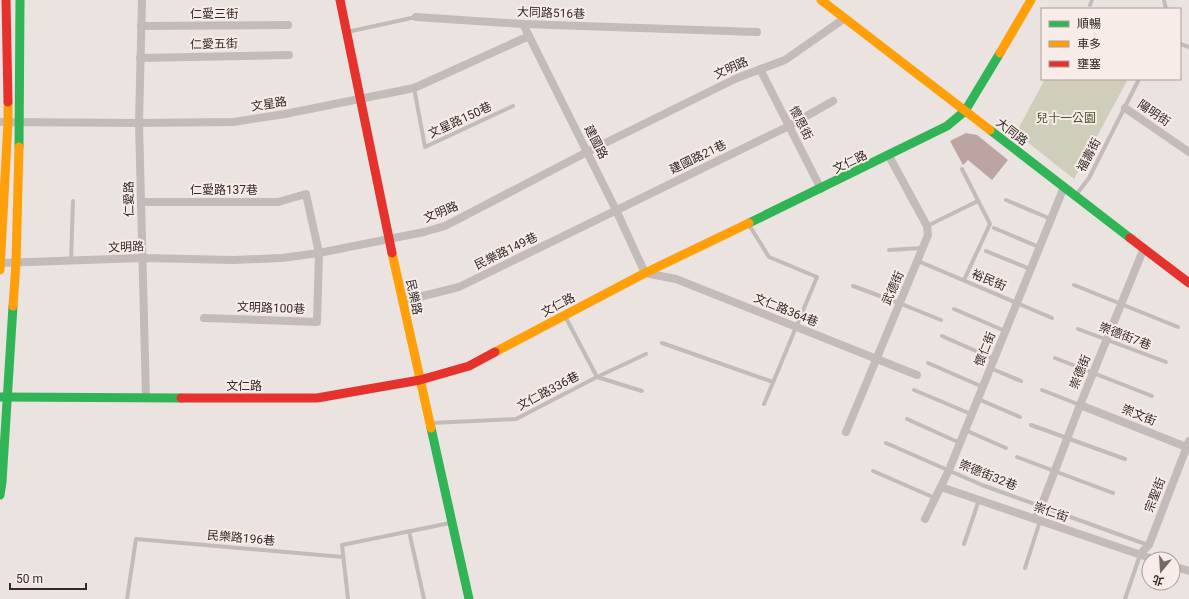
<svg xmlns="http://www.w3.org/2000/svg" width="1189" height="599" viewBox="0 0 1189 599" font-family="Roboto,'Noto Sans TC',sans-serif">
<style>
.green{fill:#cfcebb}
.building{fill:#bca4a3}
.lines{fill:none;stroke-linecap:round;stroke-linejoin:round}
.lane{stroke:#c3bbb9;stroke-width:4}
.street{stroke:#c3bbb9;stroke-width:8}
.fast{stroke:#30b455;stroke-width:9}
.slow{stroke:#ff9f0a;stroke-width:9}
.jam{stroke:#e5322d;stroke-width:9}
.labels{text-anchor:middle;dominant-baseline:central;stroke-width:4;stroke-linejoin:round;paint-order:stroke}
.street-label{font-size:12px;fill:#332928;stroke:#f7ece7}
.park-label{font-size:12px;fill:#4b4f2e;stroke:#f7ece7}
</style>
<rect width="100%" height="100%" fill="#eae3e0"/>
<path class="green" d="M1045,79h83l-54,100 -58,-46z"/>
<path class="building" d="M966,133l11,2 31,25 -16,20 -24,-20 -5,5 -13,-24z"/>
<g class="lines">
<g class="lane">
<path d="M1164,0l2,9"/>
<path d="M1090,5l2,-5"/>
<path d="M347,32l69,-15"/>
<path d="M1180,44l9,3"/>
<path d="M414,88l11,59 88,-41"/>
<path d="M962,169l28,55 -26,56"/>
<path d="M1076,195l13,-17 50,-99"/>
<path d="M1006,200l45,19"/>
<path d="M749,225l20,32 48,20 -53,127"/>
<path d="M927,226l51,-25"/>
<path d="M994,228l45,19"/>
<path d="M889,250l33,-2"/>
<path d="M986,251l44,18"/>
<path d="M71,261l2,-60"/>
<path d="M918,261l134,57"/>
<path d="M1074,285l104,42"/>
<path d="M853,286l46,17 42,17"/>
<path d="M954,309l51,22"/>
<path d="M566,318l31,59 45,14"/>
<path d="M1078,329l88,33"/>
<path d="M942,336l52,23"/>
<path d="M662,343l111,39"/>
<path d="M1055,358l97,38"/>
<path d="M928,363l55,24"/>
<path d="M990,368l31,13"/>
<path d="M914,390l57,24"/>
<path d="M1042,390l38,15"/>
<path d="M978,399l42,18"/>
<path d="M907,419l53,24"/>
<path d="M432,423l84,-4 81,-42 49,-23"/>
<path d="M1031,425l94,34"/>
<path d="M965,430l41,18"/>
<path d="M886,443l96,42 166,60"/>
<path d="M1017,457l96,36"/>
<path d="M873,471l62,27"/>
<path d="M1033,518l8,-11"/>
<path d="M409,531l15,68"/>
<path d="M964,544l15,-44"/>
<path d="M1025,568l15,-47"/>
<path d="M127,599l9,-60 207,18"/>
<path d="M348,599l-6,-54 108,-22"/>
<path d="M1125,599l15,-44"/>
</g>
<g class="street">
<path d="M142,0l-3,123 7,274"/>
<path d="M416,17l107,7 234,8"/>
<path d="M523,24l93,186 29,63 31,6 241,96"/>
<path d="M141,26l147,-1"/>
<path d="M140,58l149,-3"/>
<path d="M760,69l61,120"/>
<path d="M1125,108l64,44"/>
<path d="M0,122l139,1 94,-1 52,-8 129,-26 115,-52"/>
<path d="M141,202h137l28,-8 13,59 -2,69 -113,-4"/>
<path d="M0,263l142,-5 92,2 48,-2 37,-5 105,-21 21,-6 142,-74 150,-74 48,-18 60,-42"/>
<path d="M403,301l56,-14 330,-161 44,-25"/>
<path d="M1080,405l109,43"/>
<path d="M846,432l82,-197 -1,-9 -38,-70"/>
<path d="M941,487l212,72"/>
<path d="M1041,507l39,-102 64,-157"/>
<path d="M925,519l24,-49 115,-283"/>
<path d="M1140,554l9,-9 40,-104"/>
<path d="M1173,566l16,5"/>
</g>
<g class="fast">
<path d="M990,130l140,108"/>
<path d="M19,147l1,-147"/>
<path d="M749,223l198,-97 18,-15 35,-58"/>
<path d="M0,397l181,1"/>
<path d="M431,428l38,171"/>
<path d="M0,495l2,-13 11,-176"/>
</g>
<g class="slow">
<path d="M821,0l169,130"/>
<path d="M1000,53l31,-53"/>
<path d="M392,253l39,175"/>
<path d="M0,270l8,-148v-20"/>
<path d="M13,306l3,-43 3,-116"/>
<path d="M495,352l150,-79 104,-50"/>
</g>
<g class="jam">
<path d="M6,0l2,102"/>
<path d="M340,0l52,253"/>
<path d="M1130,238l59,45"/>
<path d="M181,398h136l103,-18 49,-14 26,-14"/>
</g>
</g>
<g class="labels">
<g class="street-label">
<text transform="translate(551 13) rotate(2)">大同路516巷</text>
<text x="214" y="14">仁愛三街</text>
<text transform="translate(214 44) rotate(-1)">仁愛五街</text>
<text transform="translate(731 68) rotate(-24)">文明路</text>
<text transform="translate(269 104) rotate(-9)">文星路</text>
<text transform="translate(1154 113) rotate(34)">陽明街</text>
<text transform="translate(460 120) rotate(-25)">文星路150巷</text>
<text transform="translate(801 123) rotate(63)">懷恩街</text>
<text transform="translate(1012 132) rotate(38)">大同路</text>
<text transform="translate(596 142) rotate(63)">建國路</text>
<text transform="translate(1089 155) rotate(-62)">福壽街</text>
<text transform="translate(698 157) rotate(-26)">建國路21巷</text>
<text transform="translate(850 162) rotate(-26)">文仁路</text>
<text x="224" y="190">仁愛路137巷</text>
<text transform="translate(129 199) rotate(-91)">仁愛路</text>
<text transform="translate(441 212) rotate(-22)">文明路</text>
<text transform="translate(126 247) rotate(-2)">文明路</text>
<text transform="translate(506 251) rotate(-26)">民樂路149巷</text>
<text transform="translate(989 280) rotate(23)">裕民街</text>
<text transform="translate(893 288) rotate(-66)">武德街</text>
<text transform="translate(414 297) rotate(78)">民樂路</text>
<text transform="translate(558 305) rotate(-28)">文仁路</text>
<text transform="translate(271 308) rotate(2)">文明路100巷</text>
<text transform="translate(786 310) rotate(22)">文仁路364巷</text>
<text transform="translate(1125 336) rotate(21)">崇德街7巷</text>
<text transform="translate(985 349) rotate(-68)">懷仁街</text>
<text transform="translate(1080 372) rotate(-68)">崇德街</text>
<text x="244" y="386">文仁路</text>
<text transform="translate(548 391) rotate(-28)">文仁路336巷</text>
<text transform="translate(1139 415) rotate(22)">崇文街</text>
<text transform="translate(988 475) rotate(22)">崇德街32巷</text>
<text transform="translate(1155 495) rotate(-69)">宗聖街</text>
<text transform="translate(1051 512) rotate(19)">崇仁街</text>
<text transform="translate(241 538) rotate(5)">民樂路196巷</text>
</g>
<g class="park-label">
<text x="1066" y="118">兒十一公園</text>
</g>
</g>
<rect x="1041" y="8" width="140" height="72" fill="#f7ece7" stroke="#a99e9b"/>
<rect x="1049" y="21" width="20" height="6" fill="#30b455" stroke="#a99e9b"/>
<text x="1077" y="28" font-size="12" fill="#332928">順暢</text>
<rect x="1049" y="41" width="20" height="6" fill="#ff9f0a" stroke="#a99e9b"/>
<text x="1077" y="48" font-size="12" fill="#332928">車多</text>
<rect x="1049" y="61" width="20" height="6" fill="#e5322d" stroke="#a99e9b"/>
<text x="1077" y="68" font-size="12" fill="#332928">壅塞</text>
<g transform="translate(1161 571) rotate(198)"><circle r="19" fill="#f7ece7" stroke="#a99e9b"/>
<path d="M0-3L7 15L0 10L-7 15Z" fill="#736a68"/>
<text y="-6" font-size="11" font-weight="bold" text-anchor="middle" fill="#332928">北</text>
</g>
<path d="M10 583v6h76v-6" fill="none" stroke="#332928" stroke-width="2"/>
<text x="16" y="583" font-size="12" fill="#332928" stroke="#f7ece7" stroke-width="3" paint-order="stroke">50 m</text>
</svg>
